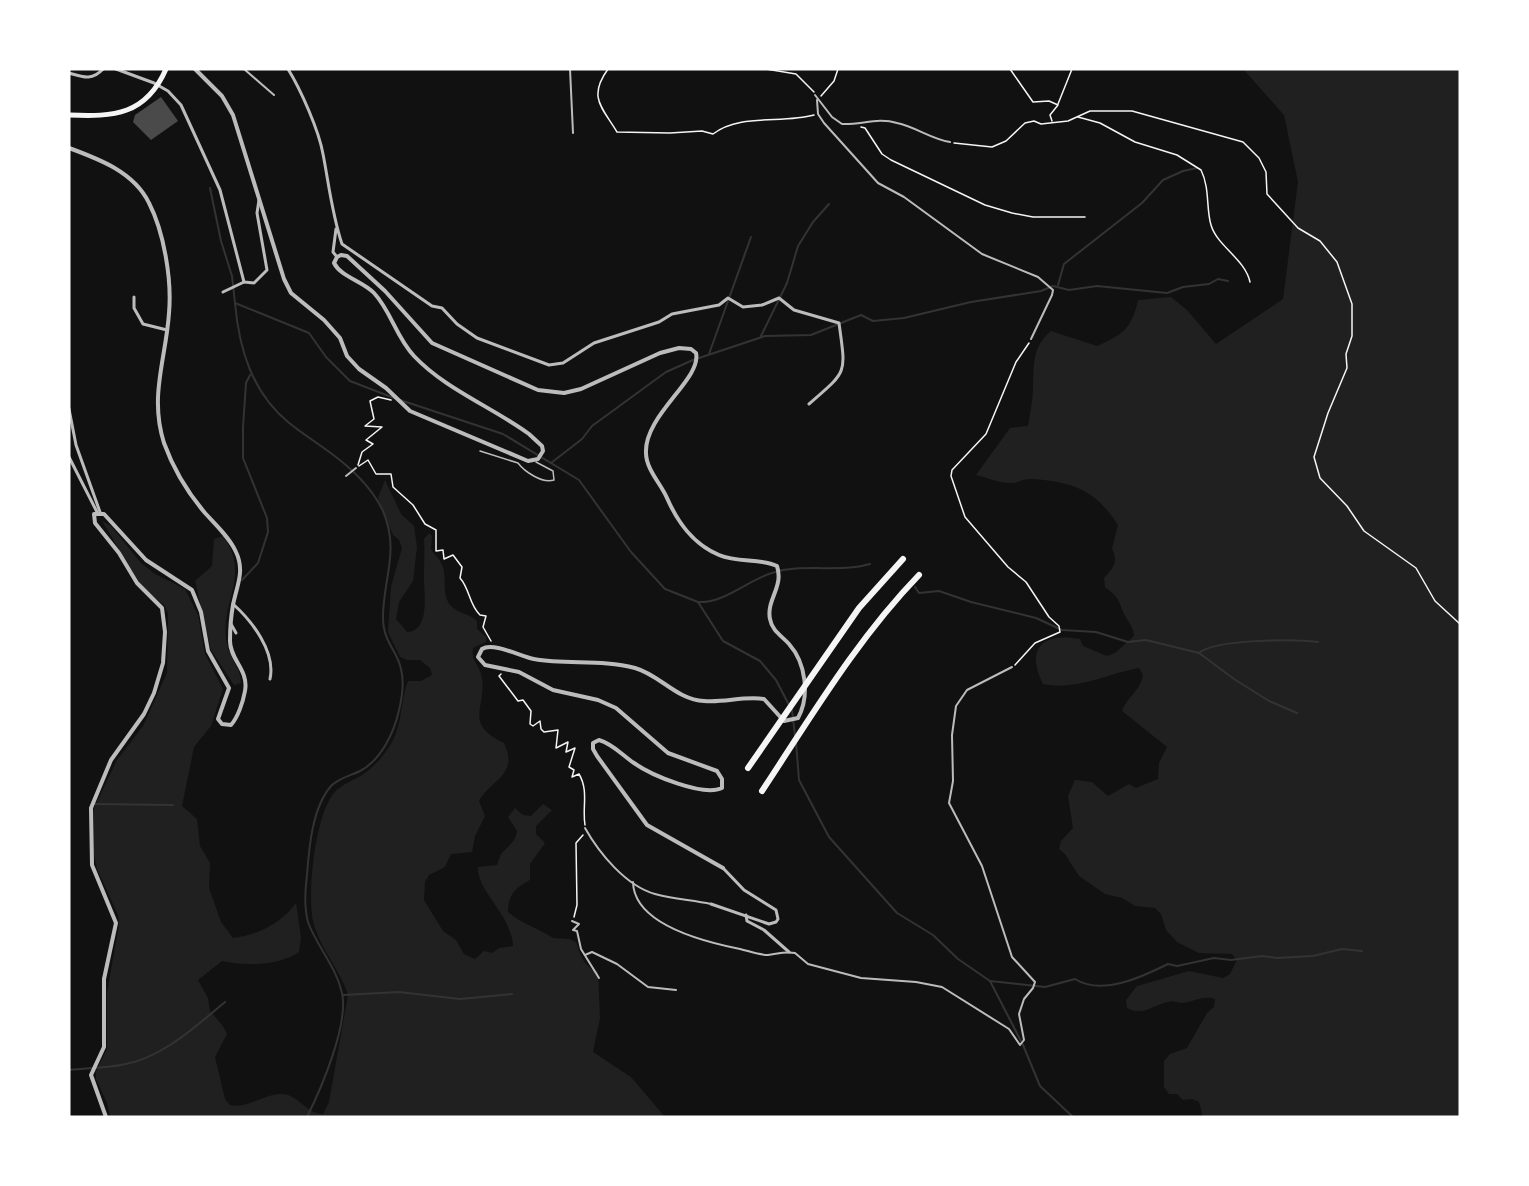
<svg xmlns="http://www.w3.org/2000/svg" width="1529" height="1186" viewBox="0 0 1529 1186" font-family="Lato,sans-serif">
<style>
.green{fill:#202020}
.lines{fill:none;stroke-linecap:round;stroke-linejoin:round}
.stream{stroke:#333;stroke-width:2}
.building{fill:#4a4a4a}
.path{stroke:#f5f5f5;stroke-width:1.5}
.service{stroke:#bcbcbc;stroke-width:1.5}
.pedestrian{stroke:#bcbcbc;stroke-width:2}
.minor{stroke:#bcbcbc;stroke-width:3}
.tertiary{stroke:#bcbcbc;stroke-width:4}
.primary{stroke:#f5f5f5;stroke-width:5}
.motorway{stroke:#f5f5f5;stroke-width:6}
</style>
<rect width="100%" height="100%" fill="#111"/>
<g class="green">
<path d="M1243,69h217v1048h-257l-4,-15 -7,-3 -9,1 -6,-6h-8l-5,-7v-26l6,-7 17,-6 20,-35 7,-6 1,-8c-13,-4 -21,3 -33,4 -5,0 -9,-3 -14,-1 -16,3 -25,15 -41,6l-1,-8 11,-14 52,-15 34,7 7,-4 7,-14 -5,-6 -33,-1 -22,-11 -11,-12 -5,-16 -6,-6 -20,-2 -13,-8 -17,-4 -26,-18 -14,-22 -6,-5 2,-8 12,-13 -5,-32 7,-16 17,2 16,14 21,-12 7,4 22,-9 1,-16 8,-16 -45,-36c5,-14 19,-21 21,-36l-4,-7c-33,6 -63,23 -96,16 -18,-36 0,-52 37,-45l3,7 24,10 8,-3 19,-17c-1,-10 -6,-14 -10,-22 -6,-15 -5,-16 -19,-27l-1,-9c9,-10 15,-16 8,-29l6,-24c-23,-36 -47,-44 -89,-46 -6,0 -11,4 -17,4 -11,1 -26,-6 -36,-8l34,-47 18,-2c2,-13 5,-26 5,-39 1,-23 -1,-40 18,-56l46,15c26,-11 35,-18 41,-46l33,-3 16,13 29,34 67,-45 15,-117 -14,-67z"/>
<path d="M385,480l16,34 13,12 3,21 -4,34 -14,21 -3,17 11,13c25,-1 16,-43 17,-59 0,-11 1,-22 0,-34l5,-6 3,3 -1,13c3,6 9,10 11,16 6,13 -2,30 10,42 8,7 17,6 25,14v8l9,8v5l-13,6c-2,13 5,15 8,26 8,32 -20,49 23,69 15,33 -12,35 -25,58l6,15 -10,20 -3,16 -21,2 -6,13 -16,8 -4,7 -1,18 19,31 13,9 8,14 11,5 9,-8 8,2 7,-5 14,-2c-1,-30 -37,-56 -35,-79l19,-2 4,-11c7,-8 14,-11 16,-23l-9,-14 7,-9 8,7 8,1 12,-12 9,6 -16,16v8l9,9 -15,21v16c-15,8 -22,15 -22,32 14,12 30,16 45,26l16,1 7,3c5,14 7,25 22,29l2,47 -7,34 38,25 34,40h-555l-3,-14 -11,-24v-8l11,-22v-56l12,-68 -1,-10 -21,-46 -4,-19 1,-42 23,-48 26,-34 24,-53 1,-59 -3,-8 -23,-19 -40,-66 9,5 30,37 14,11 30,15 13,26 7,39 18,35 -12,37 -17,21 -12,59 15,13 3,27 10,17 -1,25 12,34 12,16c24,-3 48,-14 63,-35l5,34 -2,15c-20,14 -54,14 -77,9l-24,19 10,18 2,13 13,15 4,8 -12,23 10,42 5,6c17,4 34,-11 51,-11 18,0 26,21 42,20l6,-12 19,-107c-8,-26 -29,-48 -35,-74 -6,-28 2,-106 21,-128 9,-10 21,-13 31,-20 11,-8 20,-19 27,-31 11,-20 8,-41 16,-61h13l11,-6 -2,-7 -10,-8h-13l-7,-3 -12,-25 3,-45 11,-39 -3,-8 -6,-5 -15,-37z"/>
<path d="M223,536c29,40 -4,65 4,108 2,14 14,24 14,39l-7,2 -23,-35 -16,-69 17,-15 2,-27z"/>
</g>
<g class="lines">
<g class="stream">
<path d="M210,188l11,53 11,35 3,27 74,30 17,24 24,24 44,17"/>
<path d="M1058,285l6,-21 78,-61 21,-23 20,-9 14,-3"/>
<path d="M235,303c4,46 17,89 53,119 17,14 36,25 53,39 16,13 33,31 42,50 17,40 0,68 0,106 0,26 14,32 18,52 3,12 1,29 -2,41 -5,23 -18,50 -39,61 -10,5 -21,7 -29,15 -19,22 -22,62 -24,89 -2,15 -3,32 1,47 9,25 28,44 34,71 7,31 -21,96 -35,124"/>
<path d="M761,336l26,-53 11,-37 15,-24 16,-18"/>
<path d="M709,354l42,-117"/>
<path d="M400,400l103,34 76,46 52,72 34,37 33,13 25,39 37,20 16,19 13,25"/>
<path d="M551,463l31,-24 10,-13 74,-54 27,-12 72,-24 46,-1 50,-20 12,6 31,-3 67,-16 70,-11 12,-5 16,4 28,-4 70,7 16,-6 26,-3 9,-5 10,2"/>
<path d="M242,580l16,-17 10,-31 -1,-14 -24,-60v-31l3,-44 4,-8"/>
<path d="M915,587l4,6 20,-2 32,11 65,16 26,12 34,2 32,10 18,-2 53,13 35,26 35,22 28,12"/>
<path d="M698,602c25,2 50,-22 74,-29 29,-10 67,0 98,-9"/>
<path d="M1199,653c16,-14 96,-14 119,-11"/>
<path d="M792,710l3,26"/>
<path d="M796,742l3,38 30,57 68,76 36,22 25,24 32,22 55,6 30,-8c27,17 67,-2 93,-15l9,2 37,-8 17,2 31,-4 15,2 36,-2 29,-7 20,2"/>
<path d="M94,804l79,1"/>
<path d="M990,981l33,64 17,41 33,31"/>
<path d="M343,995l56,-3 61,7 52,-5"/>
<path d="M69,1070c17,-2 35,-2 52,-5 40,-6 74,-38 104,-63"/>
</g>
</g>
<path class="building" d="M161,97l17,24 -27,19 -18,-18 2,-7z"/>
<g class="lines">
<g class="path">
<path d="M608,69c-21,29 -5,39 9,63l53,1 32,-2 11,3c27,-21 69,-10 101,-19"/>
<path d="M766,69l30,5 18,18"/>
<path d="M1010,69l23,33 16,-1 9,4 -8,10 2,6"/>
<path d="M821,96l13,-15 4,-12"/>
<path d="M1058,104l14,-35"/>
<path d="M1078,117l22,6 35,19 42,13 24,15c9,18 5,39 10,55 6,21 34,34 39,57"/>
<path d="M861,127l4,1 17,26 9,6 94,45 27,8 21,4h52"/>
<path d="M954,143l38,4 14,-6 19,-18 9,-2 7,3 27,-3 22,-10h42l111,31 16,16 7,14 1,22 31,34 22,13 17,21 15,42v32l-6,18 1,14 -19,45 -14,44 6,21 27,28 17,25 52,37 19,33 25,23"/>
<path d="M358,465l4,-13 11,-8 -7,-4 16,-13 -17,-1 9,-7 -4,-18 8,-4 13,3"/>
<path d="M359,466l9,-6 8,14h15l2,13 20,18 12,19 11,6v21l7,-1 1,9 9,-4 9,12 -2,11c10,11 9,27 20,37l6,1 -3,11 8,14"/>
<path d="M1015,665l20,-22 25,-11 -1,-6 -10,-9 -23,-35 -18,-15 -43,-50 -14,-41 1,-6 34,-36 30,-72 13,-19"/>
<path d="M501,674l-2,2 19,25 5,-1 8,11 -1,13 3,2 7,-5 1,8 3,3 14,-2 -2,18 12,-6 -2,10 9,-4 -6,19 5,3 -2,7 7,-3c10,17 3,33 6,51"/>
<path d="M574,917l3,-12 -1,-62 7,-8"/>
</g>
<path class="service" d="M480,451l38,12c6,8 24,21 36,17l-1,-9 -17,-9"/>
<g class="pedestrian">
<path d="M244,69l30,26"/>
<path d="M570,69l3,64"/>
<path d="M815,95l17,22 10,7c19,1 36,-7 55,-1 19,4 34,16 53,19"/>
<path d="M817,100l1,14 6,9 54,60 26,14 78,57 56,23 15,13 -1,5 -21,44"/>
<path d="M346,476l10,-8"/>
<path d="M585,828c14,25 41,58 70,66 18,5 37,6 56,10"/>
<path d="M633,882c1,43 72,60 107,67 9,2 19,6 28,6 9,-1 17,-4 27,-2l13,11 53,14 55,4 26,5 67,42 11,16 4,-5 -5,-26 5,-15 9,-11 2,-6 -23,-25 -30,-91 -33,-63 4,-22 -1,-46 4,-29 11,-16 45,-23"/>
<path d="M572,921l7,3 -6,6 4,1 4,18 18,29"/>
<path d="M585,955l7,-3 25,12 31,23 28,3"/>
</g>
<g class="minor">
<path d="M116,69l38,14 14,8 13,14 39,85 24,92 10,1 13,-13 -10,-57 2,-13"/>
<path d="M288,69c13,21 31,62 35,85 6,31 9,60 19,90l90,62 10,2 15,16 20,14 72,27 14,-2 31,-20 65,-21 13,-8 47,-9 9,-7 15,9 19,-2 17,-7 15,12 45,13c7,52 9,47 -30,81"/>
<path d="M69,73c14,4 23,8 34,-4"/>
<path d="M336,229l-3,23 4,5"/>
<path d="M223,292l21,-10"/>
<path d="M134,297v11l9,16 24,6"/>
<path d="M69,409l7,36 24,67"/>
<path d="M69,457l28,55"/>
<path d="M233,604c19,17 43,48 37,75"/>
<path d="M231,624l5,9"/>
<path d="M711,904l58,20 7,-2 2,-3 -2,-9 -32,-20 -21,-22"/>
<path d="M746,915l1,6 17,9 25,22"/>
</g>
<g class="tertiary">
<path d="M195,69l27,27 11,19 51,164 7,14 33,27 16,18 7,18 12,13 27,19 24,23 118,50 10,-2 5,-8 -1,-5 -13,-12c-37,-27 -84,-45 -115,-78 -18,-19 -23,-45 -40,-63 -11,-12 -33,-16 -40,-30l3,-6 4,-2 6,1 38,35 47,52 106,47 26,3 17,-4 79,-36 19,-5 12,1 5,4c6,26 -52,62 -50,100 0,16 15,31 21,45 11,25 26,46 52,57 19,8 41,3 58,11 7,21 -11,34 -7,53 2,12 12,17 19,25 17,19 21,52 9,74l-14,3 -20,-22c-21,-3 -40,4 -60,2 -27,-1 -44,-26 -69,-33 -33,-9 -68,-3 -101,-9 -14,-3 -41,-17 -52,-10l-4,8 7,8 34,7 34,18 45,10 18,8 52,45 49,18 5,8v9c-19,9 -71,-13 -88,-25 -12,-8 -21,-19 -35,-23l-6,3v6l4,7 50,69 76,43"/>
<path d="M69,148c30,11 65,24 80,55 15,29 23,77 20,110 -3,46 -20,83 -5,130 9,25 24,50 41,70 11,12 25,25 31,39 9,19 1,33 -3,53 -2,11 -3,24 -3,36 0,19 19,29 15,50 -2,11 -7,26 -14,34l-9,-1 -4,-5 11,-31 -21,-37 -7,-39 -9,-22 -46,-30 -42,-46h-10l1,9 24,30 18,30 25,25 3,24 -2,31 -9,30 -10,21 -33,46 -20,48 1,57 24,58 -12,56v68l-13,28 15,42"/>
</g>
<path class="primary" d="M69,115c45,2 77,0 97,-46"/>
<g class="motorway">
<path d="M748,768l111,-160 44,-49"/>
<path d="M762,791c49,-74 95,-152 157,-216"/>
</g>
</g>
<rect width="1529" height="1186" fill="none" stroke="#ffffff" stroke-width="141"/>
</svg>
